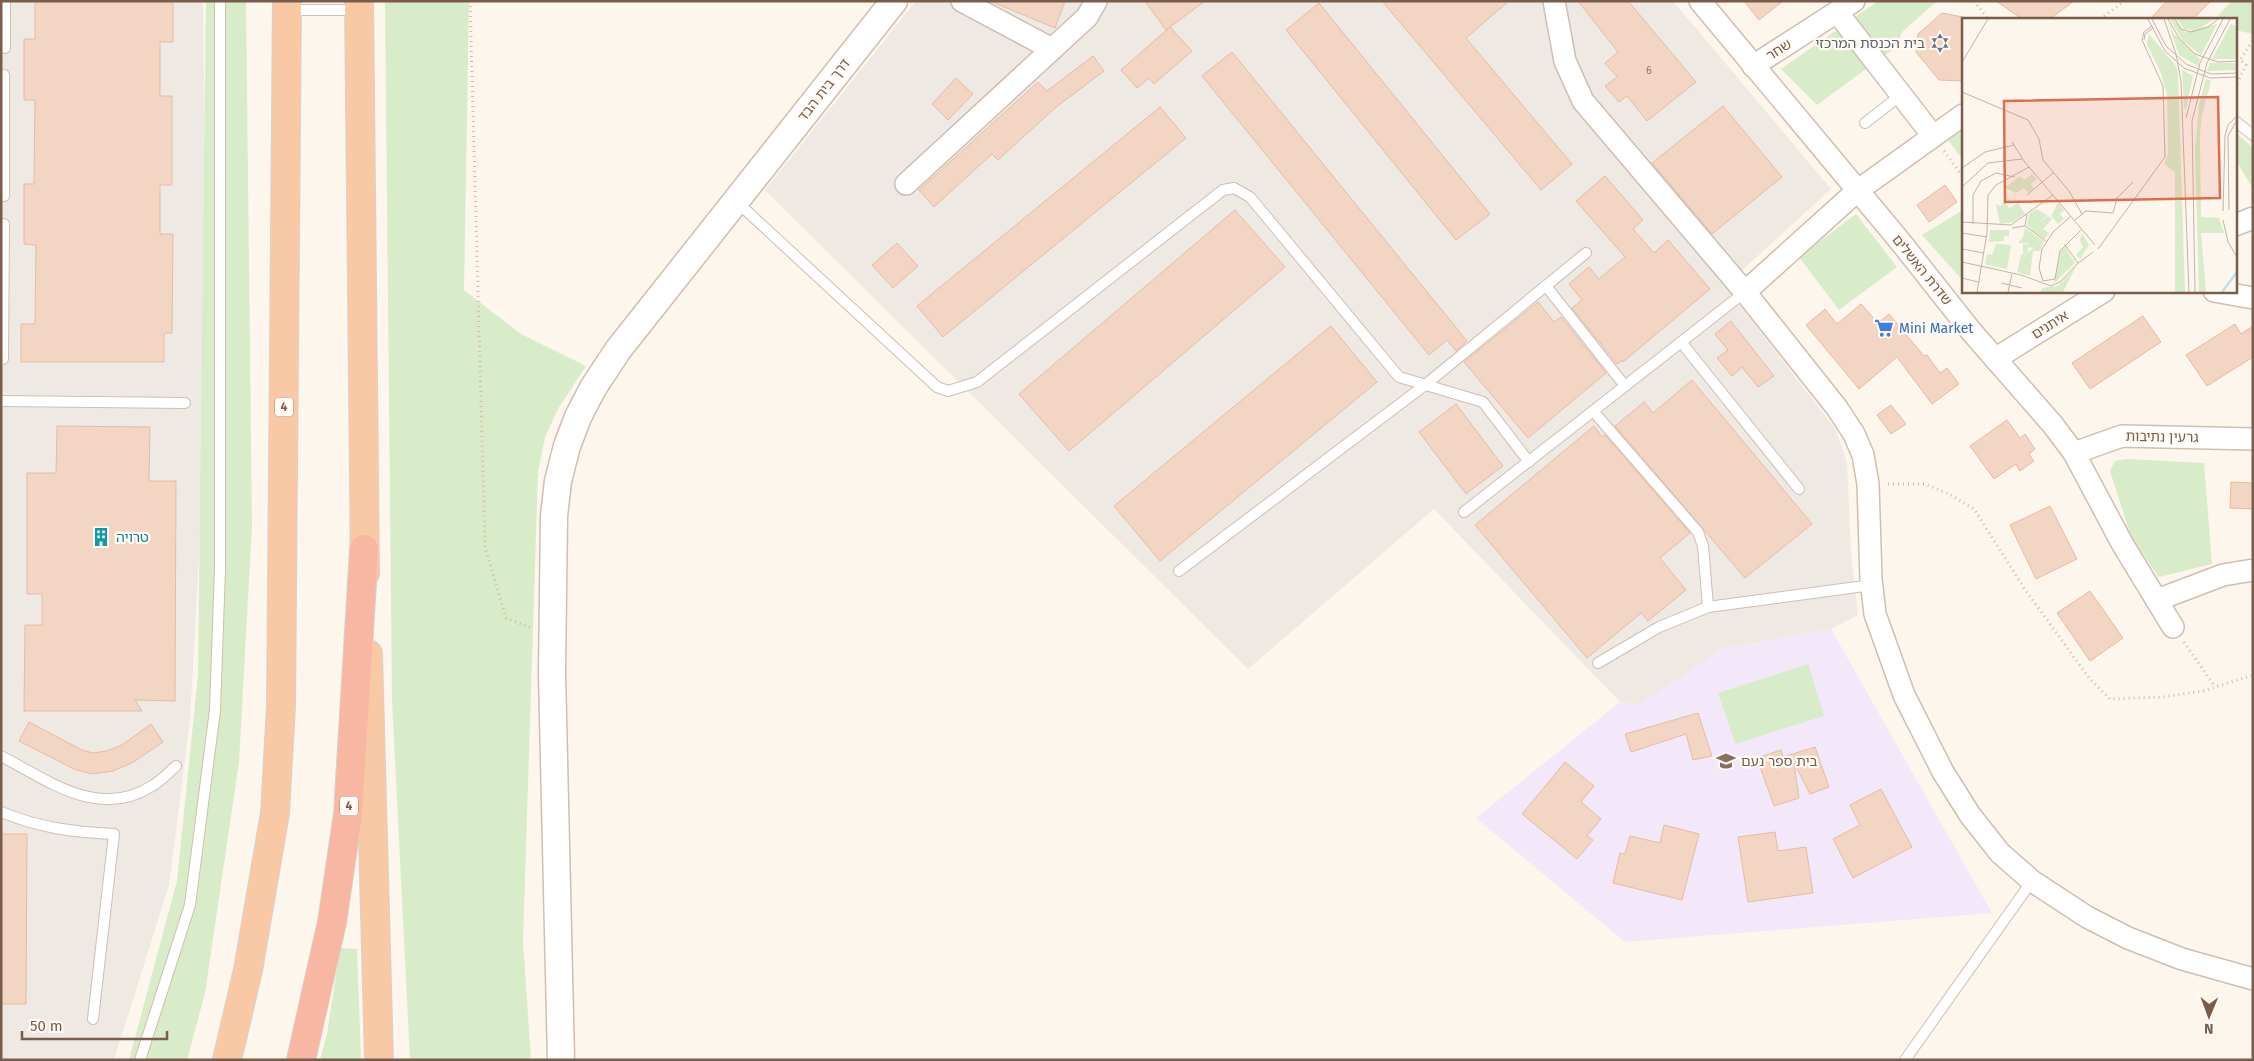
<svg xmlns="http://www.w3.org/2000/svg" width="2254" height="1061" viewBox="0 0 2254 1061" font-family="'Fira Sans','Noto Sans Hebrew',sans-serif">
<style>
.industrial{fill:#efe9e4}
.education{fill:#f3e8fa}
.green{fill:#d8ecc9}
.building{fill:#f3d5c3;stroke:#e6bba3}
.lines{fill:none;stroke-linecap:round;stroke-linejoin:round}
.service-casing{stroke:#d1beb0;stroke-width:12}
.minor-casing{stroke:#d1beb0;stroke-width:24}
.tertiary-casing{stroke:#d1beb0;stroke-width:29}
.trunk-casing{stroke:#dad1cd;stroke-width:30}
.motorway-casing{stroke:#dad1cd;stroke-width:30}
.path{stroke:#d9b8a5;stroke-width:3;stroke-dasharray:1 4;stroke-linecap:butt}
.service{stroke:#fff;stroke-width:10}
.minor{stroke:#fff;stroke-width:21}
.tertiary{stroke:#fff;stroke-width:26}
.trunk{stroke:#f9c8a4;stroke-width:28}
.motorway{stroke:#f7b7a3;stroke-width:28}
.labels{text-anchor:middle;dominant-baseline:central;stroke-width:4.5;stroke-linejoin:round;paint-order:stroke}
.number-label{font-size:11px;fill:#987a6a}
.shield{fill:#fffaf3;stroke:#a28b7f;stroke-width:1}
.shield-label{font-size:12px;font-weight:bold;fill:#7a5c4d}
.worship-label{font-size:14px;fill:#5b616d;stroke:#fffaf3;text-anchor:end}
.street-label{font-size:14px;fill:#7a5c4d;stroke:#fffaf3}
.shop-label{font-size:14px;fill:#366cbe;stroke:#fffaf3;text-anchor:start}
.culture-label{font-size:14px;fill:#0d838f;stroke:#fffaf3;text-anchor:start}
.education-label{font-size:14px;fill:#785e54;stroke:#fffaf3;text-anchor:start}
.inset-river{fill:none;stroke:#bfe3e8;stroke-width:2.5}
.inset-road{fill:none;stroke:#c5b3a7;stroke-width:1}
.view{fill:#dc6d51;fill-opacity:0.15;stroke:#dc6d51;stroke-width:2.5}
.inset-edge{fill:none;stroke:#7a5c4d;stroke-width:2.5}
</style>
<rect width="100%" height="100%" fill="#fdf6ec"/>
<g class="industrial">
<path d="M1,1h202l5,390 -18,330 -21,164 -55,175h-113z"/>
<path d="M916,1h757l158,188 -106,97 111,144 11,33 4,90 7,62 -27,14 -109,20 -83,56 -19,-3 -186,-193 -186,160 -483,-479z"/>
</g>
<path class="education" d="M1831,629l161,284 -367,29 -149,-124 144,-116 19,3 83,-56z"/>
<g class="green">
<path d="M206,1h40l6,525 -13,236 -34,231 -18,67h-58l48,-179 21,-206z"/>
<path d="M385,1h84l-5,289 57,44 65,32 -28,43 -13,28 -7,35 -15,469 8,119h-121l-18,-360z"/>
<path d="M1878,1h59l-35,31 -6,15 -79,58 -36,-36z"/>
<path d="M2232,1h21v33l-18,-4v-11h-20z"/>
<path d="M1963,130v30l-15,-20z"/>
<path d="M2235,132l16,14 2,5v38l-16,-27 -2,1z"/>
<path d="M1963,210v71l-41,-46z"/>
<path d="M1856,214l41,53 -58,43 -40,-53z"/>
<path d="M2127,459l77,4 8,101 -53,13 -28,-40 -21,-66 5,-10z"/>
<path d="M1808,664l16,52 -89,28 -17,-51z"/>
<path d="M340,948l17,1 4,111h-41l7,-26z"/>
</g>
<g class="building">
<path d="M35,1h138v41h-13v54h12v89h-12v49h13l-1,99h-8v29h-143v-38h14l1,-79 -12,-1v-60h10l1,-84h-11v-61h11z"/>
<path d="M990,1h75l-10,27z"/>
<path d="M1145,1h60l-39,29z"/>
<path d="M1382,1h127l-43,37 106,126 -31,26z"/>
<path d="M1578,1h50l68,81 -49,39 -20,-25 -8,6 -14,-16 12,-9 -12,-14 13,-11z"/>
<path d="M1744,1h39l-24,19z"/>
<path d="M1996,1h78l-24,18h-28z"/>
<path d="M2167,1h44l-18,18h-43z"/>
<path d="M1319,3l171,211 -34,26 -170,-210z"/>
<path d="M1942,13l21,4v64l-24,-1 -23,-28 2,-18z"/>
<path d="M1170,27l22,24 -38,33 -5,-6 -12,10 -16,-18z"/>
<path d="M1232,52l235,289 -11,10 -9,-11 -18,15 -227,-279z"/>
<path d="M1093,56l11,15 -49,37 -57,52 -6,-6 -58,53 -15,-17 119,-108 9,9z"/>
<path d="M956,78l17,16 -25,26 -16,-16z"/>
<path d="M1723,106l59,71 -70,57 -60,-71z"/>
<path d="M1160,107l26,31 -243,199 -26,-31z"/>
<path d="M1605,176l38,44 -10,9 21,24 14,-13 42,49 -87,73 -1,-2 -5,4 -45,-56 10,-8 -13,-16 20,-17 10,12 26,-22 -49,-56z"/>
<path d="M1945,185l12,17 -28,20 -12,-17z"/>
<path d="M1235,210l50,57 -216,184 -50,-57z"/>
<path d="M897,243l21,23 -25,22 -21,-23z"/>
<path d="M1538,302l16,20 7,-5 45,56 -78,65 -64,-76z"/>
<path d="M1861,304l17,19 11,-9 35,42 3,-1 13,18 7,-5 12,16 -27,20 -35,-47 -38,32 -53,-64 19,-16 12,15z"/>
<path d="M2143,316l18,26 -71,47 -18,-26z"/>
<path d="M1731,321l43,55 -16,11 -16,-20 -10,9 -15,-18 11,-8 -13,-16z"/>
<path d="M2235,324l6,10 12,-8v31l-46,29 -21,-31z"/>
<path d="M1331,326l46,56 -217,179 -46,-55z"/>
<path d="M1692,380l120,144 -67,54 -130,-152 29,-24 9,11z"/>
<path d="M1456,404l47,62 -37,28 -47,-62z"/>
<path d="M1891,405l15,19 -15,10 -14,-19z"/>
<path d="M2007,420l13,18 5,-4 10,15 -6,5 5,7 -14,10 -4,-7 -22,15 -24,-33z"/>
<path d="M57,426l93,1 -1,54h27l-1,220 -40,-1 7,11h-118l1,-86h17v-31h-15v-121h29z"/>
<path d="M1594,426l8,11 3,-2 85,98 -30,25 26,32 -38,31 -7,-8 -54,45 -112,-133z"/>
<path d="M2231,482l22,1v26l-23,-1z"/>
<path d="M2050,506l27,53 -41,20 -26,-54z"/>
<path d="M2090,591l33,47 -33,23 -33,-48z"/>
<path d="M1698,713l14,43 -19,4 -7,-26 -55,18 -6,-18z"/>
<path d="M29,722l53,28 11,3 14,-2 15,-6 29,-21 12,18 -31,21 -19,8 -21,3 -18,-5 -55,-28z"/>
<path d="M1815,747l14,40 -19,7 -16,-31 5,35 -25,8 -17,-48 24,-8 2,7z"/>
<path d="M1565,762l29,24 -13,16 20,17 -14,17 6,4 -16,19 -55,-45z"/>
<path d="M1881,789l31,58 -59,31 -20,-39 27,-14 -10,-20z"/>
<path d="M1664,825l35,9 -17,66 -69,-17 7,-30 5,1 5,-18 30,7z"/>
<path d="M1775,832l3,19 28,-4 7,46 -65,9 -10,-65z"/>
<path d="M1,834h26l-1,170h-25z"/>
</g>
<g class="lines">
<g class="service-casing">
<g id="service">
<path d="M288,10h70"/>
<path d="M5,48v-47"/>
<path d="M2235,121l18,14"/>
<path d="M1865,123l36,-28"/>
<path d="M4,196v-121"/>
<path d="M737,202l200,185 11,4 29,-9 246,-192 11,-2 16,9 149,180 84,25 46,60"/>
<path d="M1546,286l79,100"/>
<path d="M1681,342l118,147"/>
<path d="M3,359l1,-135"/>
<path d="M1,401l184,2"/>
<path d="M1593,411l105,121 5,14 5,61"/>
<path d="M1464,512l281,-220"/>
<path d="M1179,571l246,-186 161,-132"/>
<path d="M1598,663l61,-36 49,-20 164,-22"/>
<path d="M1,756c48,25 98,64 151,30 9,-5 16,-13 24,-20"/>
<path d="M1,812c39,16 72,20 113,22l-21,185"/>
<path d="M140,1060l50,-155 25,-195 5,-141v-568"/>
<path d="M1905,1060l127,-179"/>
</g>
</g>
<g class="minor-casing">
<g id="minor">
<path d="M962,1l90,48"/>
<path d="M1554,1l11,60 18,40 162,191 92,116 17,26 9,21 5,29 3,95 4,35 29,81 39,77 27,43 30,38 32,28 55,36 41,21 54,21 71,20"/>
<path d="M1700,1l199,239 72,91 82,94 21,28 49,92 50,82"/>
<path d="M1837,12l96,124"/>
<path d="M1753,66l101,-65"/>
<path d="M906,184l181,-167 9,-16"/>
<path d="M2235,225l18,-7"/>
<path d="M2214,291l39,7"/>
<path d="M1745,292l112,-101 106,-76"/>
<path d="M1995,359l109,-68"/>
<path d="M2074,453l48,-17 131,3"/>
<path d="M2157,600l66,-25 30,-5"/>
</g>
</g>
<g class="tertiary-casing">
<path id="tertiary" d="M561,1060l-9,-387 2,-157 4,-35 9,-35 11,-29 15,-29 25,-38 276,-349"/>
</g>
<g class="trunk-casing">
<g id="trunk">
<path d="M359,1l6,572"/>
<path d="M368,654l11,406"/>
<path d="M227,1060l21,-90 27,-157 6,-107 6,-705"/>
</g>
</g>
<g class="motorway-casing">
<path id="motorway" d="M301,1060l31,-138 16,-108 16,-265"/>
</g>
<g class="path">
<path d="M470,1l15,546 21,71 25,10"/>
<path d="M1974,1l14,18"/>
<path d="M2100,19l25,-18"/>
<path d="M2235,88l11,-23 -6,-5 13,-20"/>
<path d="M1944,151l19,26"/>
<path d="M1888,484h37l24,10 25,15 50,79 65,90 21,21 53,-2 40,-6 50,-16"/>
<path d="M2184,642l31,45"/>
</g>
<use href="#service" class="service"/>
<use href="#minor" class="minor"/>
<use href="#tertiary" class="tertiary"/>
<use href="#trunk" class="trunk"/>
<use href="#motorway" class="motorway"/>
</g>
<defs>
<g id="synagogue-bare" transform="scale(1.5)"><path d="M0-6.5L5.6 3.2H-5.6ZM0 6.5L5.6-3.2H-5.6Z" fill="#6b7280" stroke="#fffaf3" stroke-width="2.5" paint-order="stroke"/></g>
<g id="supermarket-bare" transform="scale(1.5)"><path d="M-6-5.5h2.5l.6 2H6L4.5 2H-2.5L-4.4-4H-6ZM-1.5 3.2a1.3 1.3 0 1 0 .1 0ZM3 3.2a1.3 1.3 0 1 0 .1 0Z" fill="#3f7fe0" stroke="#fffaf3" stroke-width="2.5" paint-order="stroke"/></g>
<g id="building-bare" transform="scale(1.5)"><path d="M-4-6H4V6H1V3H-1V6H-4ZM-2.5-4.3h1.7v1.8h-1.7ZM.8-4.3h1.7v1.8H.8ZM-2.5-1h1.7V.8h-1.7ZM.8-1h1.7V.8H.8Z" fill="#0f9aa8" stroke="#fffaf3" stroke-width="2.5" paint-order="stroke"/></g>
<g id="school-bare" transform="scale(1.5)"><path d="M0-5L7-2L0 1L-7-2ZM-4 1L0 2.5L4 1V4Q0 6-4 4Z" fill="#8d6e63" stroke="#fffaf3" stroke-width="2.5" paint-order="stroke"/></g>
</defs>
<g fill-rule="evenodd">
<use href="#synagogue-bare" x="1940" y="43"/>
<use href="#supermarket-bare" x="1884" y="328"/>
<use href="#building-bare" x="101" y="537"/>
<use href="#school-bare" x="1726" y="761"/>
</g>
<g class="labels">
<g class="number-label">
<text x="1649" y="70">6</text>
</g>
<g class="shield">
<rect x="275" y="397.5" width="18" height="19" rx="4"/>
<rect x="340" y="796.5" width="18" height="19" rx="4"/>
</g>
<g class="shield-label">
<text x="284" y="407">4</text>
<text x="349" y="806">4</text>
</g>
<g class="worship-label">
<text x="1925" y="43">בית הכנסת המרכזי</text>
</g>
<g class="street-label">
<text transform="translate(1779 50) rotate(-33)">שחר</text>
<text transform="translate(824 90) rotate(-52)">דרך בית הבד</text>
<text transform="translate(1922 270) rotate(51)">שדרת האשלים</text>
<text transform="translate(2050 325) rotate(-32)">איתנים</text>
<text transform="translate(2162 437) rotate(1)">גרעין נתיבות</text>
</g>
<g class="shop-label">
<text x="1899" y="328">Mini Market</text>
</g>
<g class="culture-label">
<text x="116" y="537">טרויה</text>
</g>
<g class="education-label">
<text x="1741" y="761">בית ספר נעם</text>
</g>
</g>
<g transform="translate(1962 18)">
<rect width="275" height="275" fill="#fdf6ec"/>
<path d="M205,1l7,15 26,25 -2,7 -19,-11zM208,1h4l11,13 32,-8 -16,31 -18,-14zM215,1h38l-18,11 -13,-1zM269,6l6,3v32h-25zM187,16l27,32 2,8 7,218h-10v-120l-11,-8 4,-10 -1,-59 -6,-22 -14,-29zM248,45h27v7l-30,1zM220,52l11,6 -7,33 -2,-1zM244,61l5,2 -9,34 -2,19 1,83 18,1 5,15h-23l5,59h-7l-4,-143 4,-45zM70,156l5,5 -6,5 3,4 -6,5 -4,-5 -8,5 -11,-5v-4l2,2 13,-10 4,4zM43,181l5,1 -4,4 4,4 8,-5 7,11 -12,8 -13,2 -4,-20 5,2zM96,185l6,7 -4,4 4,5 -6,5 -7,-8zM74,191l11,6 -8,8 9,-7 4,3 -9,10 6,4 -4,6 -14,-9 3,-3 -3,2 -4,-4 2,-11zM63,210l19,13 -4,10h-7l-3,25 -13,-4 4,-17 7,-1h-5v-10h5v9l6,-6 -5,1 -1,-5h-10l5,-6zM28,212h19v6h-5v5l-15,1zM120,215l7,12 -9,14 -4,-4 7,-8 -3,-7zM34,226l15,1 -4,24 -22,-5 2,-10 5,1zM103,229l10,16 -22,21 8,-33zM115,247l-14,27h-23l2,-4 16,-2z" fill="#d8ecc9"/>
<path class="inset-river" d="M260,274l15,-20"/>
<path class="inset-road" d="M186,1l17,32 19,17 26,10 27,-1M190,1l14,27 20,18 25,10 26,-1M202,1l12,35 5,27 8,211M206,1l11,19 16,16 23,8 19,-1M213,1l6,10 10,3 17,-5 10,-8M182,22l1,-6 8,-6M0,44l26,-43M0,74l66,28 11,19 4,21 26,31 13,23M224,100l14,-55 23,-44M50,124l12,19 71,84M0,150l23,-16 29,-7M0,169l26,-24 34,-4M65,177l26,-22M267,192l-1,-74 9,-16M261,193l2,-75 3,-11 9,-9M109,198l-18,16 -11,17 -3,19 4,13 12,-2 5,-28 22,-22M113,202l11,-9 27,2 4,-15 16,-16M261,202l5,22 9,15M0,204l49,3 42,-30M11,206v-29l8,-14 15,-8 19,4M63,208l21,15M50,210l13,-2 2,-12M0,215l25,4M102,226l14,19M0,231l22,4M136,231l67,-92 -2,-71 -21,-46 2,-8 8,-6M0,244l59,13 30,11 9,-4 17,-18 16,-12M0,260l16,4M39,265l21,5M15,274l10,-59 1,-38 8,-10 33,-18M46,274l4,-18M233,274l-3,-171 15,-58 23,-44"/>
<path class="view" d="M256,79l2,101 -215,4 -1,-101z"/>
<rect width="275" height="275" class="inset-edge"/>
</g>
<rect width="2254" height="1061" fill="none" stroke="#7a5c4d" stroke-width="5"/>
<g transform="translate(2209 1016) rotate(181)" stroke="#fffaf3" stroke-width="4" paint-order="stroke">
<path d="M0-4L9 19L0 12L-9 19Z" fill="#7a5c4d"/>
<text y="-8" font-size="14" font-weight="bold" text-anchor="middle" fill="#7a5c4d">N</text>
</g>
<path d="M22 1031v8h145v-8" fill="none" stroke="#7a5c4d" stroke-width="2.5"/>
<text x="30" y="1031" font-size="15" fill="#7a5c4d" stroke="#fffaf3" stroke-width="4" paint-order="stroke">50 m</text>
</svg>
